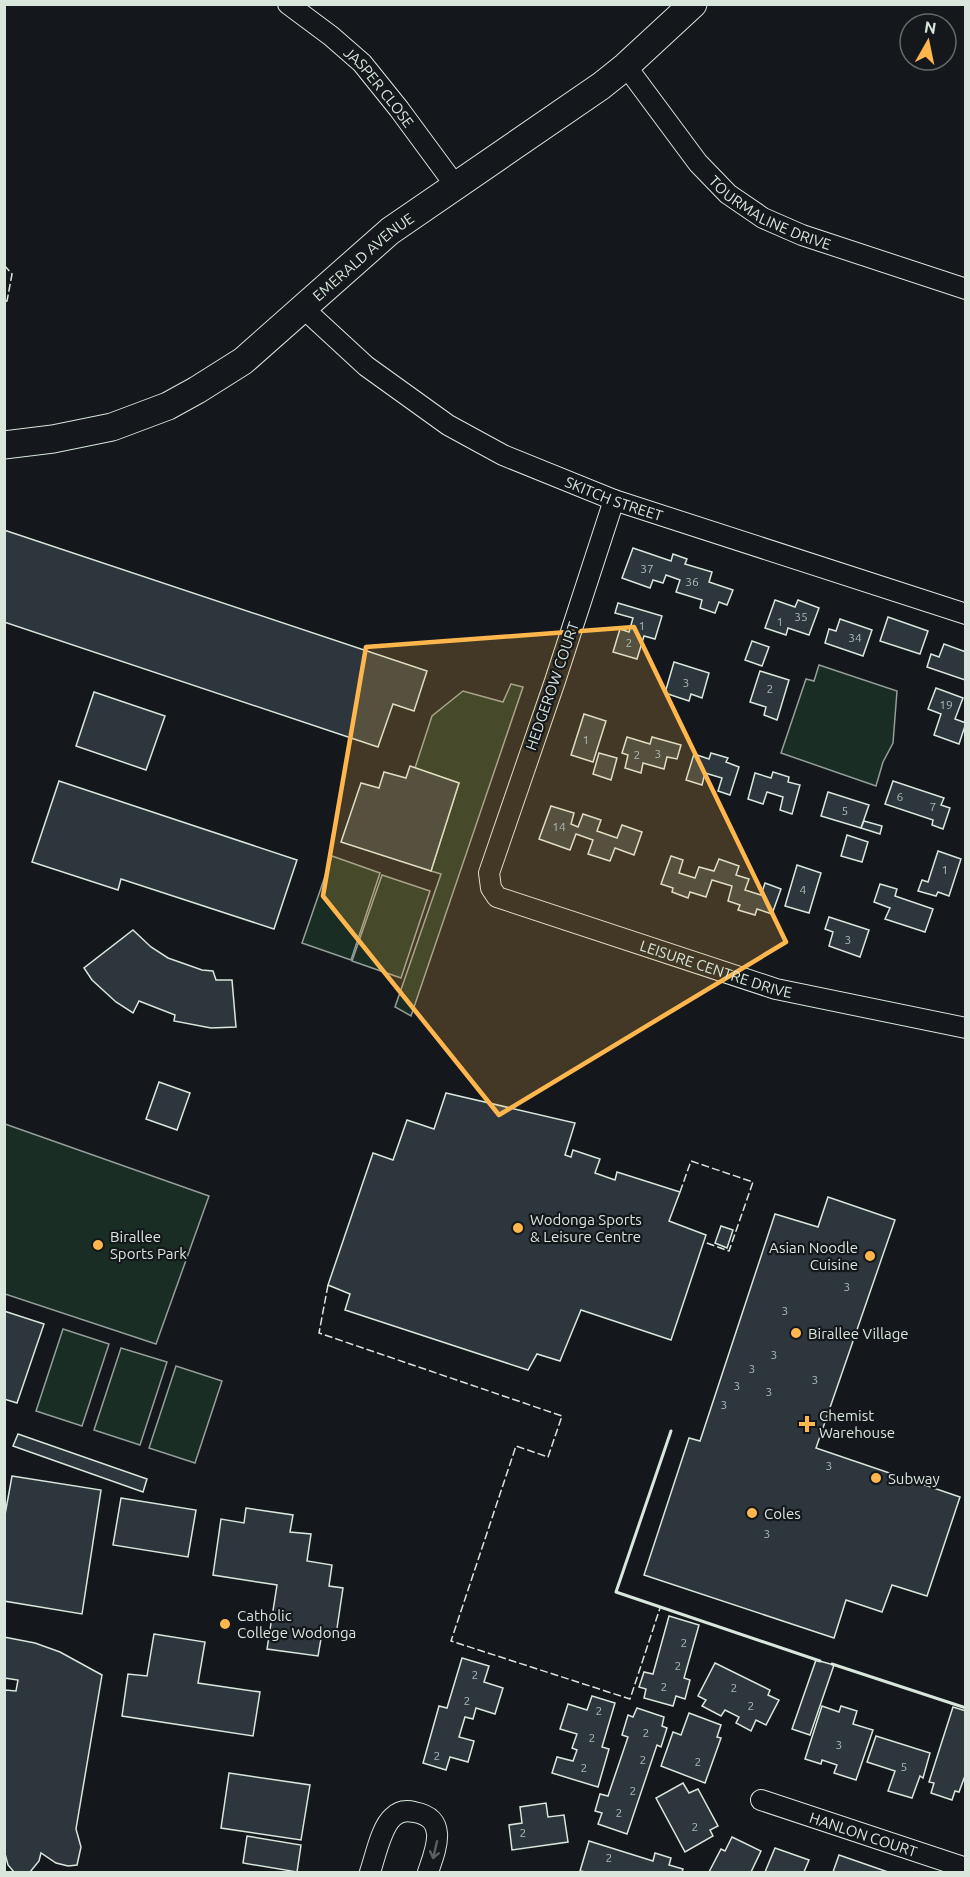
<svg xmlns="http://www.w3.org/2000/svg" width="970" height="1877" viewBox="0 0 970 1877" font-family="Ubuntu,sans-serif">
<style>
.green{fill:#1a2d24;stroke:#939e99;stroke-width:1.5}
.building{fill:#2c363c;stroke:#d8e6dc;stroke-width:1.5}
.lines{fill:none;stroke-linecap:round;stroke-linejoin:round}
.street-casing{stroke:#d8e6dc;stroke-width:22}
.secondary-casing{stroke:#d8e6dc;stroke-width:29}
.street{stroke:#14181c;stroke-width:20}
.secondary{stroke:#14181c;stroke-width:27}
.fence{stroke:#d8e6dc;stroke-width:1.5;stroke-dasharray:8 3;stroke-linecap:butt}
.wall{stroke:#d8e6dc;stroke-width:3}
.oneway{stroke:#59605f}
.marked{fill:#ffb74d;fill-opacity:0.2;stroke:#ffb74d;stroke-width:4.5;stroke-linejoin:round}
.poi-dot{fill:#ffb74d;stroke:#14181c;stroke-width:2}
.labels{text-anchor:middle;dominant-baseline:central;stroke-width:4.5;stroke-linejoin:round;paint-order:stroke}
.number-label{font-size:12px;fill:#adbab4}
.street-label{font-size:15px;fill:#d8e6dc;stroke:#14181c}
.poi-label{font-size:15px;fill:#d8e6dc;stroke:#14181c;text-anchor:start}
</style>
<rect width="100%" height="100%" fill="#14181c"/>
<g class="green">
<path d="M819,665l78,26 -4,52 -10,19 -7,24 -95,-33 25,-74 8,2z"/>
<path d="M511,684l12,3 -112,329 -16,-9 46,-133 -10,-3 28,-88 -44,-15 17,-52 31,-25 40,11z"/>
<path d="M332,856l48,17 -29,87 -49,-17z"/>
<path d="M382,875l48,16 -29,87 -49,-17z"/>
<path d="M5,1124l204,72 -53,148 -151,-50z"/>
<path d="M63,1329l46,15 -27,82 -46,-15z"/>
<path d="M121,1348l46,14 -27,83 -46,-15z"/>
<path d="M176,1366l46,15 -27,82 -46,-15z"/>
</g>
<g class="building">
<path d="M4,530l423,141 -13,40 -21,-7 -15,43 -374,-125z"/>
<path d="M633,548l38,13 2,-7 14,5 -2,5 27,8 -3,10 24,8 -6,15 -8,-3 -4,11 -15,-5 2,-8 -26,-8 4,-12 -14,-5 -3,8 -10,-3 -3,8 -28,-10z"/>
<path d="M775,600l20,7 3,-7 21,8 -10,27 -21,-7 -2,7 -21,-7z"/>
<path d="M618,603l44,13 -7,23 -11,-3 -7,23 -24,-7 7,-23 9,3 4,-14 -18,-5z"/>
<path d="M888,617l40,14 -8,23 -40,-13z"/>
<path d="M840,619l32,11 -9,26 -38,-13 4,-14 7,2z"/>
<path d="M752,641l17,6 -7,19 -17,-6z"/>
<path d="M944,644l22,8 -1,28 -38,-13 4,-13 8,3z"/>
<path d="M674,662l35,11 -7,25 -11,-4 -2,7 -24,-8z"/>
<path d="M760,671l29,9 -12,40 -13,-5 2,-8 -16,-5z"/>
<path d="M936,688l27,10 -8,21 11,4 -7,21 -25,-9 7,-21 -13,-5z"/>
<path d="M94,692l71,24 -19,54 -70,-24z"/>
<path d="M584,714l22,7 -13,41 -22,-7z"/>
<path d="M627,737l23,7 2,-7 29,8 -4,14 -10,-2 -3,12 -21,-6 -2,10 -16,-5 3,-13 -6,-2z"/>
<path d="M599,753l18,5 -6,22 -18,-6z"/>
<path d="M711,753l17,5 -2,4 13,5 -9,28 -12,-4 4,-13 -17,-5 -3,12 -16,-5 8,-26 15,5z"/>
<path d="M410,766l49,17 -28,88 -90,-29 20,-59 18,5 5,-16 22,6z"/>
<path d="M773,772l16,5 -1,5 12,3 -8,29 -12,-4 3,-13 -16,-5 -4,12 -15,-5 7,-26 16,5z"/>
<path d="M59,781l238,79 -23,69 -153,-50 -3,11 -86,-28z"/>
<path d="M893,781l51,17 -3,7 9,3 -7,21 -11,-4 1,-5 -48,-16z"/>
<path d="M828,792l41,13 -8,23 -40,-12z"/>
<path d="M551,806l23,7 -3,11 7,3 5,-13 18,6 -4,11 20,7 5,-13 20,7 -8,23 -19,-7 -5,13 -22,-7 5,-14 -17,-6 -6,16 -31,-11z"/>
<path d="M864,821l18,5 -2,8 -19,-6z"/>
<path d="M847,835l21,7 -6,20 -21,-6z"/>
<path d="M938,851l23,8 -12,37 -11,-4 -2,4 -18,-5 4,-11 6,2z"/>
<path d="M671,856l12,4 -4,13 16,5 4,-11 15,4 5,-12 20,7 -3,9 13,4 -4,11 16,5 4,-12 16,6 -9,25 -15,-5 -2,6 -17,-5 2,-5 -12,-4 4,-15 -20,-6 -6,17 -16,-5 -2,6 -16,-6 1,-4 -12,-4z"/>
<path d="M797,865l24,8 -12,40 -24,-7z"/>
<path d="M880,884l17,5 -2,7 38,13 -8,23 -40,-13 5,-11 -16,-6z"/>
<path d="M829,917l40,13 -9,27 -31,-11 4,-14 -8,-3z"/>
<path d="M133,930l18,17 17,11 34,12 11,1 3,9h16l4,47 -25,1 -37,-7 1,-6 -36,-14 -6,12 -17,-11 -24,-22 -8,-12z"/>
<path d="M159,1082l31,11 -13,37 -31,-11z"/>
<path d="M446,1093l129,30 -10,32 6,2 2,-7 27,9 -5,14 20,7 2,-8 63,20 -11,29 37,14 -35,105 -90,-30 -21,51 -23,-7 -9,16 -183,-60 5,-16 -22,-9 45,-132 20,7 14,-40 27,9z"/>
<path d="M828,1197l67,23 -79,228 144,49 -33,99 -35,-11 -10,27 -36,-12 -12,38 -190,-63 45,-137 11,3 75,-227 43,13z"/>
<path d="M721,1226l12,4 -6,18 -12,-5z"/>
<path d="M4,1311l40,13 -27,79 -13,-4z"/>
<path d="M18,1434l129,45 -4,13 -130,-46z"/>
<path d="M12,1476l89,14 -19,124 -78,-13v-81z"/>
<path d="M121,1498l75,12 -8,47 -75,-12z"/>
<path d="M246,1508l47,7 -3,17 21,2 -4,27 25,4 -3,21 14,2 -7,47 -14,-2 -4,23 -51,-7 10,-64 -64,-10 8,-56 23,4z"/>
<path d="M669,1616l30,9 -15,53 6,2 -5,19 -9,-3 -3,10 -29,-8 2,-9 -7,-2 5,-15 9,2z"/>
<path d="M154,1634l51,8 -7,41 62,9 -7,44 -131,-20 6,-42 19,2z"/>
<path d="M4,1637l31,6 25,9 42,23 -26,154 5,18 -4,18 -9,1 -12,-3 -15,-10 -2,8 -9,11h-16l-6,-7 -4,-15v-156l1,-4 11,1 2,-11 -13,-2z"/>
<path d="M462,1658l27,8 -5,16 19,6 -8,26 -19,-6 -3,11 -8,-2 -6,20 15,4 -6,21 -18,-5 -4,13 -23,-7 16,-57 8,2z"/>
<path d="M816,1660l18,5 -24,70 -18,-6z"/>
<path d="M715,1663l55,27 -2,5 11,5 -13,25 -10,-5 -5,11 -15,-8 3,-6 -14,-7 -4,6 -19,-10 4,-6 -8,-4z"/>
<path d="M592,1696l23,7 -13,44 7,2 -11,38 -46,-14 5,-16 16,4 4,-11 -5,-2 5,-14 -17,-5 8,-25 19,6z"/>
<path d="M822,1706l17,6 2,-6 16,5 -4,13 20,6 -17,50 -22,-7 3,-8 -15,-5 -1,4 -16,-5z"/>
<path d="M953,1707l13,4v62l-7,19 -4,-1 -3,9 -21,-7 3,-10 -5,-1z"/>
<path d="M637,1708l27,9 -2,9 5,2 -6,19 -4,-2 -30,89 -29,-10 4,-11 -7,-2 5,-17 8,2 20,-59 -6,-2 6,-20 5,2z"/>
<path d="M689,1713l32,12 -4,12 4,1 -16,45 -44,-17 12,-34 8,3z"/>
<path d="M876,1736l54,17 -7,25 -3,-2 -8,22 -24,-7 7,-20 -28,-9z"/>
<path d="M229,1773l81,12 -9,55 -80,-12z"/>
<path d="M683,1783l6,10 9,-4 20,37 -8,4 3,6 -28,16 -29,-54z"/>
<path d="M546,1803l2,14 16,-2 4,27 -56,8 -3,-25 13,-2 -2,-16z"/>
<path d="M247,1836l54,9 -4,27 -54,-9z"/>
<path d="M732,1837l29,14 -10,21h-42l12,-23 4,2z"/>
<path d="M589,1841l64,20 2,-8 16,5 -2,7 14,4 -1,3h-96l-6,-1z"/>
<path d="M775,1848l34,12 -5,12h-39z"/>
<path d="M839,1855l49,17h-55z"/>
</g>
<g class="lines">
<g class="street-casing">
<g id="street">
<path id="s1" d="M288,4l43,32 31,27 37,46 56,76"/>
<path id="s2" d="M626,66l72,97 30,31 35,24 39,17 164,54"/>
<path id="s3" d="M302,307l64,59 82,59 55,30 111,45 352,114"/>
<path id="s4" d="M614,500l-59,181 -66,192 2,15 6,9 279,92 190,39"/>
<path id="s5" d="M761,1800l205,68"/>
<path d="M370,1872c5,-14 11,-45 23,-55 6,-6 13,-7 21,-5 35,6 22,37 14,60"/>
</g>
</g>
<g class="secondary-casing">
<g id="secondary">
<path id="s6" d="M4,445l49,-6 59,-12 56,-21 29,-16 46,-29 147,-130 211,-145 25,-20 67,-62"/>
</g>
</g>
<use href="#street" class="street"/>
<use href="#secondary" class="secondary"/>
<g class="fence">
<path d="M4,265l8,9 -5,27 -3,1"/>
<path d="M680,1192l11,-31 62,21 -24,69 -25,-9"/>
<path d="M328,1285l-9,48 243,83 -14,41 -32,-11 -65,195 179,58 30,-91"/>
</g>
<g class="wall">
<path d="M671,1431l-55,161 204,69"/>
<path d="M832,1664l134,44"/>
</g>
</g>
<defs><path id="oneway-shaft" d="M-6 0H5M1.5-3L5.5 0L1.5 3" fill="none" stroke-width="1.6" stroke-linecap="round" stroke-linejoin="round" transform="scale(1.5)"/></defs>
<use class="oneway" href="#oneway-shaft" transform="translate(435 1850) rotate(103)"/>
<path class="marked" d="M634,627l152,315 -287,173 -176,-219 43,-249z"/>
<g class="poi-dot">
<circle cx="518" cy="1228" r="6"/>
<circle cx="98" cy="1245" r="6"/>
<circle cx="870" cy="1256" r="6"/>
<circle cx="796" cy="1333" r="6"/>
<path d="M804 1415h6v6h6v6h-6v6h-6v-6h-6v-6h6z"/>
<circle cx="876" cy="1478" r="6"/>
<circle cx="752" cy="1513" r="6"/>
<circle cx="225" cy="1624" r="6"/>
</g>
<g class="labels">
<g class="number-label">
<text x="647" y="568">37</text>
<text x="692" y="581">36</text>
<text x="801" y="616">35</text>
<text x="780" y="621">1</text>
<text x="642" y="625">1</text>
<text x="855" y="637">34</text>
<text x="629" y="642">2</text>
<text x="686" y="682">3</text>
<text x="770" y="688">2</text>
<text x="946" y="704">19</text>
<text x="586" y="739">1</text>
<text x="658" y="753">3</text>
<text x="637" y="754">2</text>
<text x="900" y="796">6</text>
<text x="933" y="806">7</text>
<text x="845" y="810">5</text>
<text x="559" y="826">14</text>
<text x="945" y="869">1</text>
<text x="803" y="889">4</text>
<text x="848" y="939">3</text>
<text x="847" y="1286">3</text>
<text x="785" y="1310">3</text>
<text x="774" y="1354">3</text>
<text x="752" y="1368">3</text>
<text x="815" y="1379">3</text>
<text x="737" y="1385">3</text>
<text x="769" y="1391">3</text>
<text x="724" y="1404">3</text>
<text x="829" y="1465">3</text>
<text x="767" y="1533">3</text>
<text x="684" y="1642">2</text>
<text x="678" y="1665">2</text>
<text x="475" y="1674">2</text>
<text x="664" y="1686">2</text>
<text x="734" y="1687">2</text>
<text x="467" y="1700">2</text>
<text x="751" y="1705">2</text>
<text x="599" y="1710">2</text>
<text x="646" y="1732">2</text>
<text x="592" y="1737">2</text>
<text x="839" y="1744">3</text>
<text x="437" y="1755">2</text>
<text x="643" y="1759">2</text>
<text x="698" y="1761">2</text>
<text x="904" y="1766">5</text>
<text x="584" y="1767">2</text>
<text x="633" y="1790">2</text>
<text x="619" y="1812">2</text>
<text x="695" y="1826">2</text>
<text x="523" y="1832">2</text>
<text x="609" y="1857">2</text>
</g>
<g class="street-label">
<text stroke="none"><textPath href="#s1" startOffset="124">JASPER CLOSE</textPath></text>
<text stroke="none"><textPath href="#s2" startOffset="210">TOURMALINE DRIVE</textPath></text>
<text stroke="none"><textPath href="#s6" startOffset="416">EMERALD AVENUE</textPath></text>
<text stroke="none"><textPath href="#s3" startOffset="370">SKITCH STREET</textPath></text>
<text transform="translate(552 686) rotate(-71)">HEDGEROW COURT</text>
<text stroke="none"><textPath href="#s4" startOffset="650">LEISURE CENTRE DRIVE</textPath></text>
<text stroke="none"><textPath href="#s5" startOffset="108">HANLON COURT</textPath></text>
</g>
<g class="poi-label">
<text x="530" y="1219">Wodonga Sports<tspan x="530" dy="17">&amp; Leisure Centre</tspan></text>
<text x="110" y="1236">Birallee<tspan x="110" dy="17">Sports Park</tspan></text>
<text x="858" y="1247" text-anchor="end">Asian Noodle<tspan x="858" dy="17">Cuisine</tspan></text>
<text x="808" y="1333">Birallee Village</text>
<text x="819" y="1415">Chemist<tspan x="819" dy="17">Warehouse</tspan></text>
<text x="888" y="1478">Subway</text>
<text x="764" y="1513">Coles</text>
<text x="237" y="1615">Catholic<tspan x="237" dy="17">College Wodonga</tspan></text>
</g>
</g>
<rect width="970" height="1877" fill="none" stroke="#d8e6dc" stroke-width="12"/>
<g transform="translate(928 42) rotate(9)"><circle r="28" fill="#14181c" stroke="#626a69" stroke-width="1.5"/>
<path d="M0-4.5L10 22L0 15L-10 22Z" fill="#ffb74d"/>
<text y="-9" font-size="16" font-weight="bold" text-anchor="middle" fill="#d8e6dc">N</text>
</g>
</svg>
